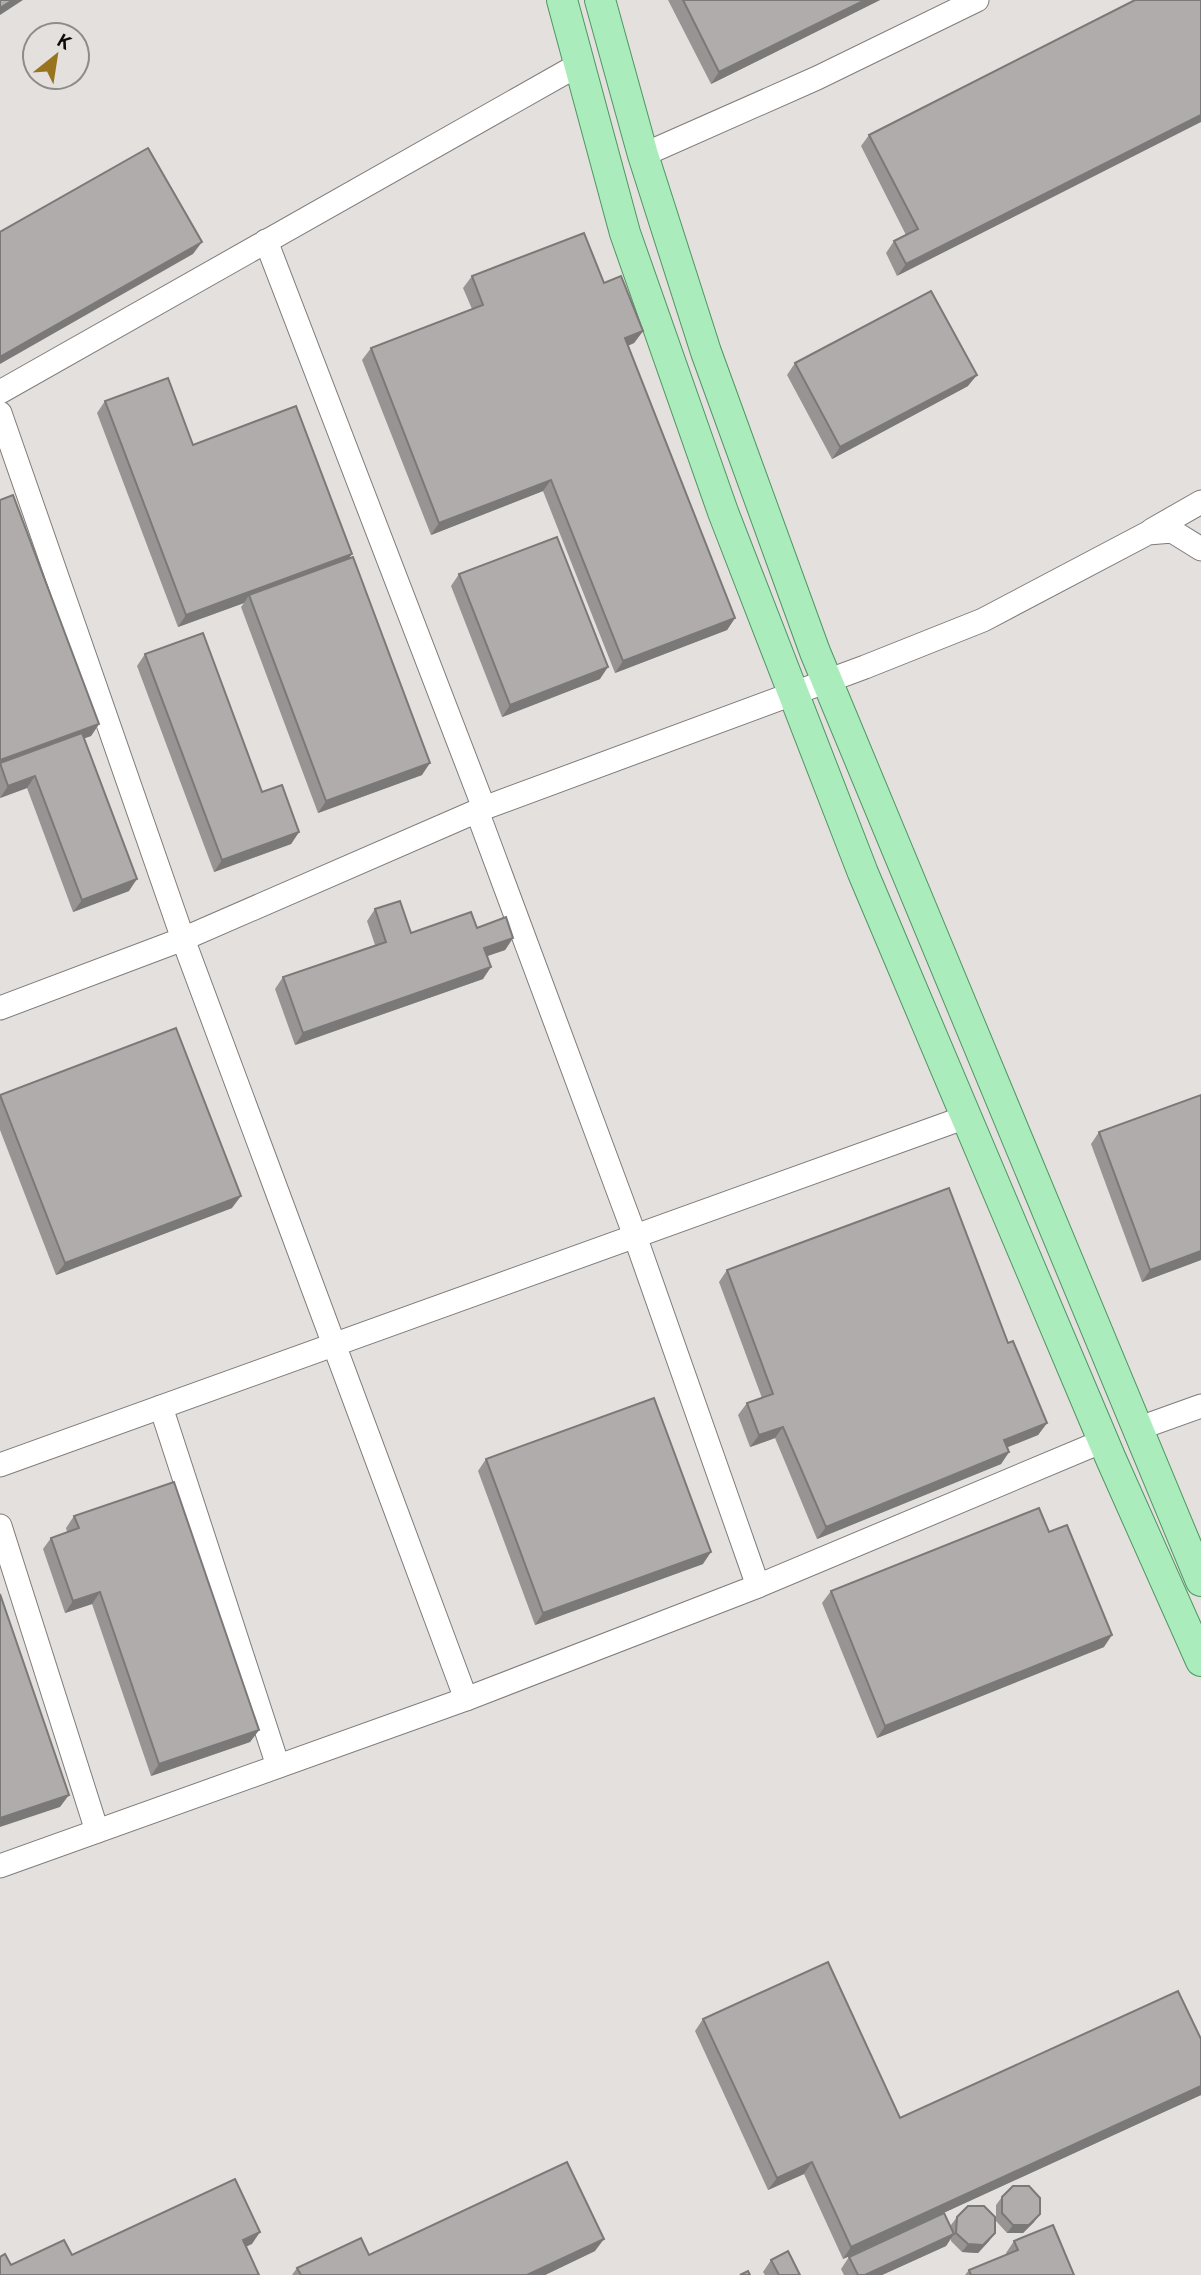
<svg xmlns="http://www.w3.org/2000/svg" width="1201" height="2275" viewBox="0 0 1201 2275" font-family="'DM Sans',sans-serif">
<style>
.lines{fill:none;stroke-linecap:round;stroke-linejoin:round}
.minor-casing{stroke:#7f7c7a;stroke-width:25}
.major-casing{stroke:#4f9661;stroke-width:32}
.minor{stroke:#fff;stroke-width:23}
.major{stroke:#aaecbc;stroke-width:30}
.wall{fill:#979493}
.shaded-wall{fill:#7b7878}
.building{fill:#b0acab;stroke:#7b7878;stroke-width:2}
</style>
<rect width="100%" height="100%" fill="#e4e0de"/>
<g class="lines">
<g class="minor-casing">
<g id="minor">
<path d="M643,155l174,-77 160,-78"/>
<path d="M266,241l218,567"/>
<path d="M0,392l580,-328"/>
<path d="M0,413l183,526 283,760"/>
<path d="M1152,530l49,-28"/>
<path d="M477,811l158,425 123,350"/>
<path d="M0,1008l183,-69 301,-131 381,-141 118,-47 165,-87 24,-2 29,18"/>
<path d="M161,1407l117,359"/>
<path d="M1137,1429l64,-23"/>
<path d="M0,1465l966,-348"/>
<path d="M0,1526l97,305"/>
<path d="M0,1866l466,-167 292,-113 345,-145"/>
</g>
</g>
<g class="major-casing">
<g id="major">
<path d="M562,0l63,233 98,279 140,361 248,586 90,202"/>
<path d="M600,0l43,155 63,197 109,300 386,929"/>
</g>
</g>
<use href="#minor" class="minor"/>
<use href="#major" class="major"/>
</g>
<g class="wall">
<path d="M668,0h212l-169,84z"/>
<path d="M1135,0l-238,276 -11,-23 8,-12 12,-6 -45,-89 8,-11z"/>
<path d="M472,276l132,7 39,48 -9,12 -6,3 107,272 -8,12 -112,43 -72,-182 -112,44 -69,-175 9,-12 101,-39 -9,-21z"/>
<path d="M795,363l173,23 -136,73 -45,-84z"/>
<path d="M105,401l88,44 159,109 -4,5 74,216 -104,38 -77,-206 3,-4 -66,24 -81,-214z"/>
<path d="M0,500l99,224 -8,12 -7,2 45,153 -56,21 -46,-124 -27,10z"/>
<path d="M459,574l141,105 -98,38 -51,-131z"/>
<path d="M145,654l117,138 37,40 -8,12 -77,28 -77,-206z"/>
<path d="M375,909l36,24 66,-5 36,10 -8,12 -18,6 -4,23 -188,66 -20,-56 8,-12 92,-32 -8,-24z"/>
<path d="M0,1095l232,113 -176,67 -56,-145z"/>
<path d="M1201,1095v165l-59,22 -51,-138 8,-12z"/>
<path d="M727,1270l281,73 39,80 -9,12 -31,12 2,5 -8,12 -184,75 -42,-101 -25,9 -12,-32 9,-12 15,-5 -43,-116z"/>
<path d="M486,1459l217,105 -168,61 -57,-154z"/>
<path d="M74,1516l185,214 -9,12 -99,34 -59,-172 -27,9 -22,-64 8,-11 16,-6 -1,-4z"/>
<path d="M1049,1532l55,115 -227,91 -55,-135 9,-12z"/>
<path d="M703,2019l197,99 301,-79v56l-358,164 -39,-85 -36,16 -73,-159z"/>
<path d="M1002,2197l32,25 -11,11h-16l-11,-12v-16z"/>
<path d="M957,2217l38,16 -6,8 -11,12 -16,-1 -11,-11v-3l-5,8 -64,29h-38l-3,-6 8,-12 102,-30v-2z"/>
<path d="M1014,2241l60,34h-109l4,-5 38,-15 -1,-2z"/>
<path d="M595,2251l-50,24h-253l5,-7 72,-13z"/>
<path d="M771,2260l29,15h-35l-2,-3z"/>
</g>
<g class="shaded-wall">
<path d="M13,0h10l-23,15v-7z"/>
<path d="M865,0h15l-169,84 8,-12z"/>
<path d="M1201,115v7l-304,154 9,-12z"/>
<path d="M202,242l-9,12 -193,110v-7z"/>
<path d="M643,331l-9,12 -17,7 8,-12z"/>
<path d="M977,375l-9,11 -136,73 8,-12z"/>
<path d="M551,480l-8,11 -112,44 8,-12z"/>
<path d="M352,554l-9,12 -94,29 -5,8 -66,24 8,-12z"/>
<path d="M735,618l-8,12 -112,43 8,-12z"/>
<path d="M608,667l-8,12 -98,38 8,-12z"/>
<path d="M99,724l-8,12 -89,33 -2,-9z"/>
<path d="M430,763l-8,12 -104,38 8,-12z"/>
<path d="M35,776l-8,12 -27,10 8,-12z"/>
<path d="M299,832l-8,12 -77,28 8,-12z"/>
<path d="M137,879l-8,12 -56,21 9,-12z"/>
<path d="M513,938l-8,12 -29,10 8,-12z"/>
<path d="M491,967l-8,12 -188,66 8,-12z"/>
<path d="M241,1196l-9,12 -176,67 9,-12z"/>
<path d="M1201,1251v9l-59,22 8,-12z"/>
<path d="M1047,1423l-9,12 -42,17 8,-12z"/>
<path d="M783,1427l-8,11 -25,9 9,-12z"/>
<path d="M1009,1452l-8,12 -184,75 9,-12z"/>
<path d="M711,1552l-8,12 -168,61 8,-12z"/>
<path d="M100,1592l-8,12 -27,9 8,-12z"/>
<path d="M1112,1635l-8,12 -227,91 8,-12z"/>
<path d="M259,1730l-9,12 -99,34 8,-12z"/>
<path d="M69,1795l-9,12 -60,20v-9z"/>
<path d="M1201,2086v9l-358,164 8,-12z"/>
<path d="M812,2162l-8,12 -36,16 9,-12z"/>
<path d="M1040,2214l-6,8 -11,11h-16l6,-8z"/>
<path d="M260,2232l-8,12 -17,8 8,-12z"/>
<path d="M995,2233l-6,8 -11,12 -16,-1 6,-8z"/>
<path d="M954,2234l-8,12 -64,29h-17z"/>
<path d="M604,2239l-9,12 -50,24h-18z"/>
</g>
<g class="building">
<path d="M0,0h13l-13,8z"/>
<path d="M683,0h182l-146,72z"/>
<path d="M1135,0h66v115l-295,149 -12,-23 24,-12 -49,-94z"/>
<path d="M148,148l54,94 -202,115v-125z"/>
<path d="M584,233l20,50 17,-7 22,55 -18,7 110,280 -112,43 -72,-181 -112,43 -68,-175 112,-43 -11,-29z"/>
<path d="M931,291l46,84 -137,72 -45,-84z"/>
<path d="M168,378l25,67 103,-39 56,148 -166,61 -81,-214z"/>
<path d="M13,495l86,229 -99,36v-260z"/>
<path d="M557,537l51,130 -98,38 -51,-131z"/>
<path d="M353,557l77,206 -104,38 -77,-206z"/>
<path d="M203,633l59,159 20,-7 17,47 -77,28 -77,-206z"/>
<path d="M82,733l55,146 -55,21 -47,-124 -27,10 -8,-23z"/>
<path d="M400,901l11,32 60,-21 6,16 29,-11 7,21 -29,10 7,19 -188,66 -20,-56 103,-35 -11,-33z"/>
<path d="M176,1028l65,168 -176,67 -65,-168z"/>
<path d="M1201,1095v156l-51,19 -51,-138z"/>
<path d="M949,1188l59,155 5,-2 34,82 -43,17 5,12 -183,75 -43,-100 -24,8 -12,-32 26,-9 -46,-124z"/>
<path d="M654,1398l57,154 -168,61 -57,-154z"/>
<path d="M174,1482l85,248 -100,34 -59,-172 -27,9 -22,-63 28,-10 -5,-12z"/>
<path d="M1039,1508l10,24 18,-7 45,110 -227,91 -54,-135z"/>
<path d="M0,1594l69,201 -69,23z"/>
<path d="M828,1962l72,156 278,-127 23,48v47l-350,161 -39,-85 -35,16 -74,-159z"/>
<path d="M567,2162l37,77 -77,36h-226l-4,-7 64,-30 8,17z"/>
<path d="M235,2179l25,53 -17,8 16,35h-259v-18l5,-3 6,11 53,-25 8,15z"/>
<path d="M1013,2186h16l11,12v16l-11,11h-16l-11,-12v-16z"/>
<path d="M968,2206h16l11,11v16l-12,12 -15,-1 -12,-11 1,-16z"/>
<path d="M944,2213l10,21 -89,41h-7l-9,-18z"/>
<path d="M1053,2225l21,50h-103l-2,-5 49,-20 -4,-9z"/>
<path d="M788,2251l12,24h-21l-8,-15z"/>
<path d="M748,2271l2,4h-10z"/>
</g>
<g transform="translate(56 56) rotate(30)"><circle r="33" fill="#e4e0de" stroke="#8e8b8a" stroke-width="2"/>
<path d="M0-5L12 26L0 18L-12 26Z" fill="#99741f"/>
<text y="-10" font-size="19" font-weight="bold" text-anchor="middle" fill="#0d0c0b">K</text>
</g>
</svg>
